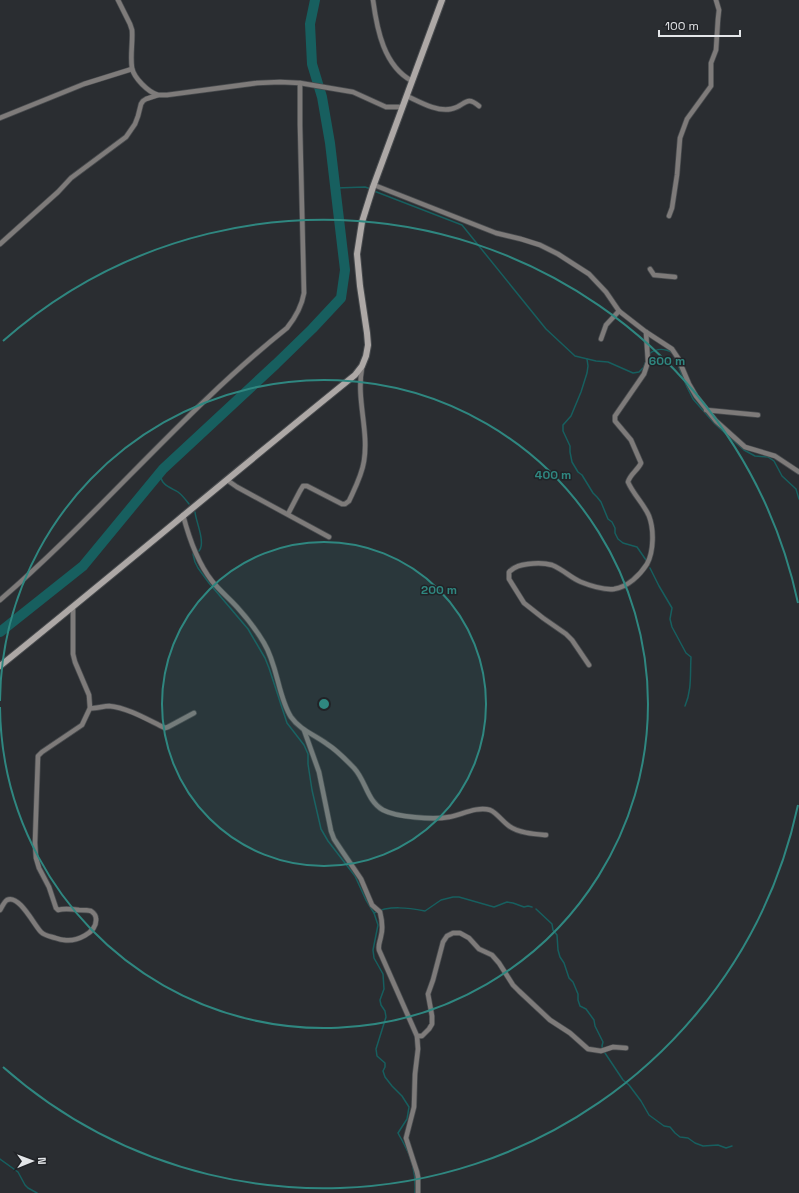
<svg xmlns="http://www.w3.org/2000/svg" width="799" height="1193" viewBox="0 0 799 1193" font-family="'Space Grotesk',sans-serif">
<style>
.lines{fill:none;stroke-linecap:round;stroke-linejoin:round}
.stream{stroke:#175f5f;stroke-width:1.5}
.river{stroke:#175f5f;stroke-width:10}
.minor-casing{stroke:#484b4e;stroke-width:6}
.secondary-casing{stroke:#484b4e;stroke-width:8}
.minor{stroke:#7e7b7a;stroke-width:4.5}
.secondary{stroke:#ada8a6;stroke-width:6}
.ring{fill:none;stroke:#2f8780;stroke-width:2}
.centre{fill:#2f8780;stroke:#212327;stroke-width:2}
.ring-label{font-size:12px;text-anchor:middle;font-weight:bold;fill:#2f8780;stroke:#212327;stroke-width:3;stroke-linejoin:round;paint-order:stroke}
</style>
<rect width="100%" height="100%" fill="#2a2d31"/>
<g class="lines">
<g class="stream">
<path d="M336,188l29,-1 6,2"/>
<path d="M374,191l88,34 84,104 29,27 21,5 12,1 25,11 6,-1 5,-5 1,-4"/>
<path d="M649,354c8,-6 15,-6 24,-1l14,34 6,12 22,25 29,26 11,6 13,1 6,4 8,15 14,13 3,10"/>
<path d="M587,359l1,7 -1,7 -6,19 -10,24 -8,9v6l7,15v6l2,10 6,10 4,3 11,18 4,4 4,5 7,17 4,3 3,6v5l3,6 5,4 14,4 9,13"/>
<path d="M163,469c-1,2 -2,4 -2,6 -1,10 11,13 17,17 4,3 8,8 11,12"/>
<path d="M195,512c1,10 11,31 4,39"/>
<path d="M193,554l2,8 3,6 11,15 39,46 17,29 4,10 18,55 17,22 4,9v10l4,26 9,39 7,12 27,35 11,24 8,13 4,12 -5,25 1,8 9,16 1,15 -4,11 1,5 4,6 1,6 -10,32 1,7 8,7v4l-2,4 2,6 7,9 10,10 7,11 -2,12 -9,14c2,4 4,7 6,11 8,14 12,32 11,49"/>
<path d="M650,568l9,18 13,22 -2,11 2,8 14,26 5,4c-1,17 1,33 -6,49"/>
<path d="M536,909l16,15 1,6 4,5 1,15 2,7 4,6 5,15 4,4 5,12v6l2,6 6,3 8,11 1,6 8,16 -1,4 1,4 20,30 6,5 12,16 8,14 15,11 6,1 5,6 5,4 8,1 7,5 8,3 15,-1 8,3 6,-2"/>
<path d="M374,913c15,-8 35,-5 51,-2l16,-11 12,-3h6l35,10 13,-5 6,1 11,4 4,-1 4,1"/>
<path d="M0,1159l18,13 7,13 3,3 9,5"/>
</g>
<path class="river" d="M0,632l83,-66 80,-97 113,-105 36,-35 29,-31 4,-28 -15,-127 -8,-46 -10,-33 -2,-40 5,-24"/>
<g class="minor-casing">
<g id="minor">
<path d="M118,0l12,24 2,6c1,12 -2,26 0,38 2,10 16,24 26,27 3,0 6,0 9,0l90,-12 23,-1 20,1 53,9 33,15h16"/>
<path d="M373,0c4,30 11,66 39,81"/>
<path d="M407,96c13,6 30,16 44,13 14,-2 14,-15 28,-3"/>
<path d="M0,118l84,-34 48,-15"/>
<path d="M374,185l122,48 25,6 19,6 18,9 31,20 17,18 13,19 27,21 26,17 6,9 11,26 7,12 20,25 29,26 30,9 24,16"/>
<path d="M669,216l3,-8 5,-33 3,-37 7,-19 24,-33v-23l5,-13 2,-31 1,-9 -3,-10"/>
<path d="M0,244l58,-52 13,-14 55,-41 9,-13 3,-8 3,-12 2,-3 3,-2 12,-4"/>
<path d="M650,269l4,6 21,2"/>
<path d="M601,339l5,-14 13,-14"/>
<path d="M706,410l52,5"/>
<path d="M227,480l10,7 92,50"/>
<path d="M288,514l12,-23 3,-5h4l35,18h3l4,-3c6,-13 13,-26 15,-40 5,-31 -8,-62 -2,-93"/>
<path d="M183,515c6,23 14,47 29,66 7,9 17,17 25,26 10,11 20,24 27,36 14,23 14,54 27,74 9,13 24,18 36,27 11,7 19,16 27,24 12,13 13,33 29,42 13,7 50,10 66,7 12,-2 28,-11 41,-7 7,3 12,11 19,16 10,7 25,8 37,9"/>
<path d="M0,600c100,-86 183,-189 287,-272 8,-10 15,-23 17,-35l-4,-168v-42"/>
<path d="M589,665l-17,-25 -6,-6 -23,-16 -19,-15 -15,-24v-7c6,-6 12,-7 19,-8 8,-1 17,-1 24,1 12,5 19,13 29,17 10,4 23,8 33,7 14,-2 26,-14 33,-25 7,-13 7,-35 2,-48 -5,-12 -16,-22 -21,-34 2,-8 10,-12 13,-19l-10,-23 -16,-19v-5l29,-42 4,-12 -2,-30"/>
<path d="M90,708c7,1 13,-2 19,-2 20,2 39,14 56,22l3,-1 26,-14"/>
<path d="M304,730l15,42 12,59 3,8 8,12 19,28 11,26 8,7c2,8 3,17 1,24 -1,6 -3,8 -2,14l38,86 1,13 -3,25 -1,33 -8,31 11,34 1,5v16"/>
<path d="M0,910c2,-3 4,-8 7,-10 12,-6 27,25 34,32 3,3 7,4 11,5 4,1 8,3 12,3 12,2 33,-7 32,-21 0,-3 -2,-6 -5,-8 -3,-1 -8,-1 -12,-1 -7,-1 -15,-2 -21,0l-2,-2 -7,-21 -10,-19 -3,-10 -1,-15 3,-87 4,-4 40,-27 8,-17 -1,-13 -14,-33 -2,-8v-47"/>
<path d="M417,1036h5l7,-7 3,-5v-8l-4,-22 5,-14 10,-38 4,-6 6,-3h7l9,5 10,11 13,6 7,8 14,22 6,6 31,29 20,13 18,16 13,2 12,-4 13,1"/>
</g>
</g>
<g class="secondary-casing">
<path id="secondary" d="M0,666c119,-96 236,-195 355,-291l7,-9 4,-10 2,-11 -1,-12 -7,-47 -3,-32 5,-32 11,-35 69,-187"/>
</g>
<use href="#minor" class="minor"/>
<use href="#secondary" class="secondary"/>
</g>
<circle cx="324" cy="704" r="162" fill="#2f8780" fill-opacity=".12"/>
<g class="ring">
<circle cx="324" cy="704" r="162"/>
<path d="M0 701A324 324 0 1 1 0 707"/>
<path d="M798 805A485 485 0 0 1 3 1067M3 341A485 485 0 0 1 798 603"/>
</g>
<circle cx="324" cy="704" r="6" class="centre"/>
<g class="ring-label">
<text x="667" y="365">600 m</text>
<text x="553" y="479">400 m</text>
<text x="439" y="594">200 m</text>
</g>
<g transform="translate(32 1161) rotate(89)" stroke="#212327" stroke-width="3" paint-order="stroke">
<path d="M0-3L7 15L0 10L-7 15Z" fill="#e4e6e9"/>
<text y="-6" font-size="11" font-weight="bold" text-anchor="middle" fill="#e4e6e9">N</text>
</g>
<path d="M659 30v6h81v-6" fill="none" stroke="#e4e6e9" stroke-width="2"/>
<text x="665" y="30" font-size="12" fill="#e4e6e9" stroke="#212327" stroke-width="3" paint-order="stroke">100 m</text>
</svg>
